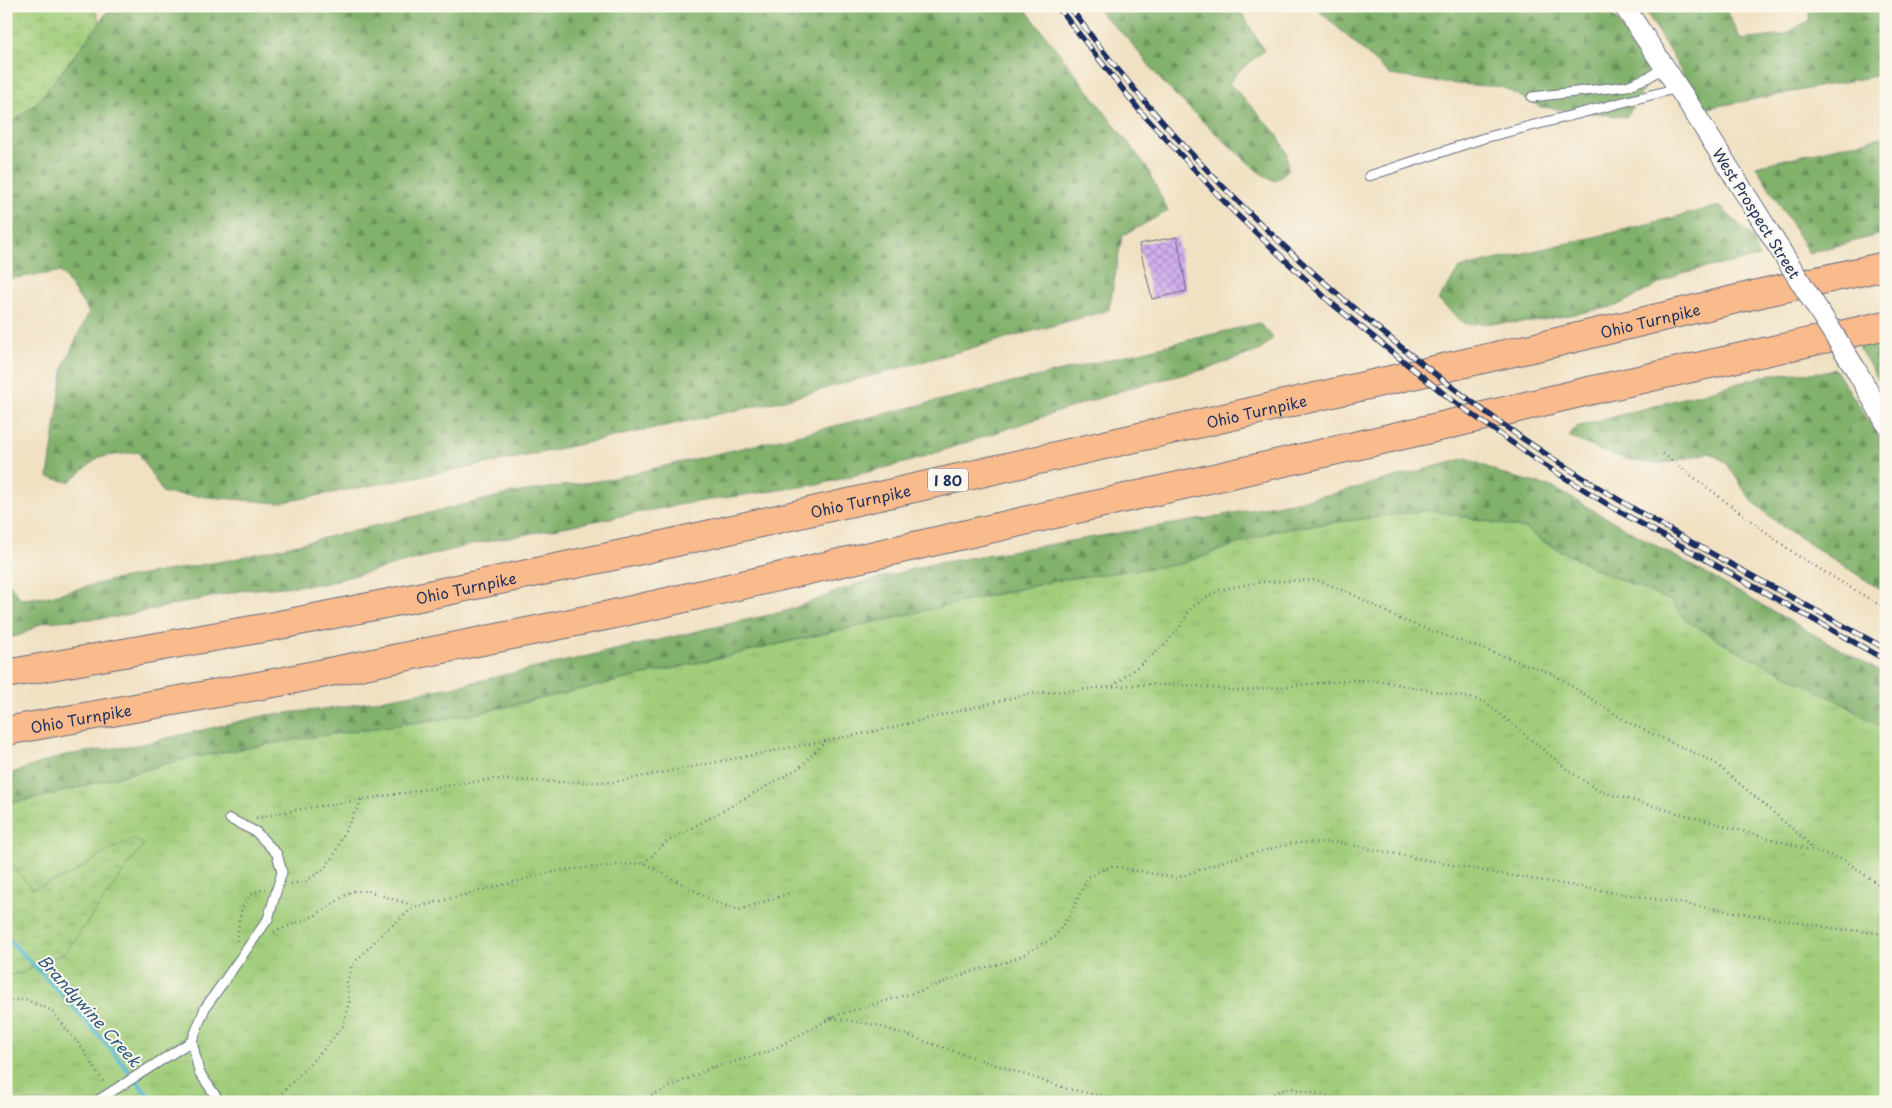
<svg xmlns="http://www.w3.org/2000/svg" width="1892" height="1108" viewBox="0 0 1892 1108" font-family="'Playpen Sans',sans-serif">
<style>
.grass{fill:url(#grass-tufts);stroke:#5e7e6c}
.forest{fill:url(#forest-firs);stroke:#4e7064}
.wetland{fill:url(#wetland-marsh);stroke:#5e7e6c}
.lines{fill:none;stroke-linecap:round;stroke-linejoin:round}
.stream{stroke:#50b9ce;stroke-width:4.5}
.building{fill:url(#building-cross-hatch)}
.service-casing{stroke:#666d81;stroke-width:11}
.tertiary-casing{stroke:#666d81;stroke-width:22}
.motorway-casing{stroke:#666d81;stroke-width:30}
.path{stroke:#666d81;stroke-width:2.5;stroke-dasharray:1 4;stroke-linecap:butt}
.service{stroke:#fff;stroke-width:9}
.tertiary{stroke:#fff;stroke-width:20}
.motorway{stroke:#fabb8c;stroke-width:28}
.rail-casing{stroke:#1b2f5e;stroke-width:5.5}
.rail{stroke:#fbf7ec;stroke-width:4;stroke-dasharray:11;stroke-linecap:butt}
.tertiary-bridge-casing{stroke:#666d81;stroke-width:22;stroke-linecap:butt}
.tertiary-bridge{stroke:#fff;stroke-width:20}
.labels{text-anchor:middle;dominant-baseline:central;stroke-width:4;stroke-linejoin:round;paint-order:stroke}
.shield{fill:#fbf7ec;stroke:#5e6b89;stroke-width:1}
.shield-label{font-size:14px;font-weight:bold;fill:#1b2f5e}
.street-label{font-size:15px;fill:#1b2f5e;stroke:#fbf7ec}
.water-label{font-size:16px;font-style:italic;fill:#2b5880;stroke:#fbf7ec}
</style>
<defs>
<pattern id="grass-tufts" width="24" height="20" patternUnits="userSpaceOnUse" patternTransform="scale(1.25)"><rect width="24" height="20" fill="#a2ce7b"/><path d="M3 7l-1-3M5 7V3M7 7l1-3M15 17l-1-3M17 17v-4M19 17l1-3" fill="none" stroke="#8bb16d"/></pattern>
<pattern id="forest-firs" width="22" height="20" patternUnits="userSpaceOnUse" patternTransform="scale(1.25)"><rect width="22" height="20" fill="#81b16b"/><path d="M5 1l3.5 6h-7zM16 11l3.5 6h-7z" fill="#69905b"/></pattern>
<pattern id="wetland-marsh" width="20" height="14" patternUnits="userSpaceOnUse" patternTransform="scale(1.25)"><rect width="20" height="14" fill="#a2ce7b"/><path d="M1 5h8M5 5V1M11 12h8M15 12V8" fill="none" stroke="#8bb16d"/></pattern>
<pattern id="building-cross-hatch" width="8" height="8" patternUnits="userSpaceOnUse" patternTransform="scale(1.25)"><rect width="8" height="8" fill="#d2afee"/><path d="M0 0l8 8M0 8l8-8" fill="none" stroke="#aa8fc4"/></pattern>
</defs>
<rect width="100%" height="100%" fill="#fbf7ec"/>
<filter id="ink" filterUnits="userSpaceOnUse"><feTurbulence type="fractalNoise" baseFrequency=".02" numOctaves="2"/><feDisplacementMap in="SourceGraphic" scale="10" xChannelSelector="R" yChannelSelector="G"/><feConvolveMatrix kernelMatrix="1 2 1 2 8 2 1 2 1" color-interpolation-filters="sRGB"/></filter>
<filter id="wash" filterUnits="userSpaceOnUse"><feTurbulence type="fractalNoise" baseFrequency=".0096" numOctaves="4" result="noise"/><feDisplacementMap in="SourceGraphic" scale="20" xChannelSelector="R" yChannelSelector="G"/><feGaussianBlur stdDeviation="1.12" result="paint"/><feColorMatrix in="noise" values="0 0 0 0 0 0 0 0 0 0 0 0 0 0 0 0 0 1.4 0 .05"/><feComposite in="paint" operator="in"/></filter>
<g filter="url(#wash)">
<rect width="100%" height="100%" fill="#f0e1c3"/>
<path class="grass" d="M1430,510l96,19 360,175v398h-1880v-298l36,-7 146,-39 110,-19 171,-24 808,-185z"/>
<g class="forest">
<path d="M111,6h912l123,160 22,45 -46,25 -13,74 -325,90 -272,59 -234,44 -115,-10 -25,-41 -39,5 -30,25 -21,-5 16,-112 25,-53 -28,-40 -55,7v-151l33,-28 50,-62z"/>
<path d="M1093,6h145l26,45 -24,19 -11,13 48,51 10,19 1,17 -13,11 -15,-8 -48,-43 -47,-45 -37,-46z"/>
<path d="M1314,6h293l47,68 -28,43 -85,-10 -39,-20 -57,-4 -55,-8z"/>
<path d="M1643,6h81l17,34 43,-5 25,-15v-14h77v68l-183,35z"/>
<path d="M1886,136v97l-77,20 -53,-87z"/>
<path d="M1719,206l33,30 7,21 -78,16 -65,33 -84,16 -67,2 -27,-24 22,-32 143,-33z"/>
<path d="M1259,323l14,15 -12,12 -55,19 -74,18 -221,74 -90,23 -132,19 -215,41 -152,40 -78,6 -127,27 -74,5 -22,13 -15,4v-59l15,19 25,-2 62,-16 127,-22 278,-66 92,-13 184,-43z"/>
<path d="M1886,341v52l-28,-47z"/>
<path d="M1835,369l51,78v146l-106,-68 -30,-26 -24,-37 -16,-9c-14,2 -40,11 -53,10 -29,0 -63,-14 -88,-27l7,-9 196,-53 54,-2z"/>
<path d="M1467,458l38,17 47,12 334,188v55l-46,-28 -113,-57 -43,-26 -13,-18 -69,-29 -60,-31 -16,-12 -96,-19 -153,20 -96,34 -123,16 -589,135 -171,24 -114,20 -142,38 -36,7v-29l59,-20 72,-10 130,-30 68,-7 117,-21 334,-76 74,-28 72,-19 271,-45 129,-25z"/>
</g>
<g class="wetland">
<path d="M6,6h88l6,17 -61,77 -33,28z"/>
<path d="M134,839l9,6 -77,107 -44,21 -16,2v-118l26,32 40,-15 34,-22z"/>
</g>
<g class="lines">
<path class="stream" d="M6,937c52,52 103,106 147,165"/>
</g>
<g id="blocks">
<path class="building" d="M1177,237l10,54 -35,8 -13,-55z"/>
</g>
</g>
<g filter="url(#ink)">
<use href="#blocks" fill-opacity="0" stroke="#666d81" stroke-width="1"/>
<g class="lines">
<g class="service-casing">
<g id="service">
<path d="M1532,97l95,-11 22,-9 15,-10"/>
<path d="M1369,176l115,-38 194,-50"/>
<path d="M98,1102l2,-3 92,-58"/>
<path d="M220,1102l-21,-30 -7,-31 13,-33 63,-89 14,-47 -5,-18 -21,-22 -26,-13"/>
</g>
</g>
<g class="tertiary-casing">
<g id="tertiary">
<path d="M1624,6l63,95 82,131"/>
<path d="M1855,368l31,55"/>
</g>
</g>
<g class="motorway-casing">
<g id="motorway">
<path id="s1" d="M6,674l263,-47 145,-29 218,-46 913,-207 221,-53 120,-26"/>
<path id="s2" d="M6,731l279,-50 325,-66 824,-187 150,-36 302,-67"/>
</g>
</g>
<g class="path">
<path d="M1663,454l132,100 91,55"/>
<path d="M1113,686l52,-41 17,-21 9,-16 27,-18 43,-8 56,-2 35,14 50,26 151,54 76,49 85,39 81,69 14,13 2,6"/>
<path d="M256,818l40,-8 195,-31 68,3h55l272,-53 142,-35 119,-10 49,2 41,5 117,-11 27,1 103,20 84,69 31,21 244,68 43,31"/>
<path d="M644,863l21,-20 134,-75 27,-27"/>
<path d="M291,884l15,-3 18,-12 10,-13 9,-21 19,-36"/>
<path d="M274,932l42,-17 36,-24h16l50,16"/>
<path d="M237,941c2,-22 2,-48 29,-52"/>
<path d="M6,1002l18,-3 27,11 31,38 22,35"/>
<path d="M832,1018l44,7 192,64 63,13"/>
<path d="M270,1102l9,-6 44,-46 20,-24 6,-24 -2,-20 5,-17 31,-32 30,-25 148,-38 83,-7 71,39 24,8 54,-18"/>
<path d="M638,1102l73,-34 57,-16 69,-37 86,-25 53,-20 37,-10 42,-23 17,-26 16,-34 24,-11 65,12 50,-18 67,-17 41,-1 148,29 349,57 54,6"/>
<path d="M1268,1102l7,-10 16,-4 63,14"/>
</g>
<use href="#service" class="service"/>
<use href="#tertiary" class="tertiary"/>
<use href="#motorway" class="motorway"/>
<g class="rail-casing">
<g id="rail">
<path d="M1057,6l83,105 94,101 96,90 119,96 89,63 77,48 271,151"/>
<path d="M1069,6c96,132 212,245 338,346 47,37 95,74 145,106 107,70 222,129 334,191"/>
</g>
</g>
<use href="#rail" class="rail"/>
<g class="tertiary-bridge-casing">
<path id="tertiary-bridge" d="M1769,232l86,136"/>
</g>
<use href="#tertiary-bridge" class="tertiary-bridge"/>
</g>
</g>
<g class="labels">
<rect class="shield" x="928" y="468.5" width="40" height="23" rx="4"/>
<g class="shield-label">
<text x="948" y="480">I 80</text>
</g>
<g class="street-label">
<text transform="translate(1757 213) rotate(58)">West Prospect Street</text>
<text stroke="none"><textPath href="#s1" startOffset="1682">Ohio Turnpike</textPath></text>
<text stroke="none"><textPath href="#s1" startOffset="1278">Ohio Turnpike</textPath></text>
<text stroke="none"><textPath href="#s1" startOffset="872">Ohio Turnpike</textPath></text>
<text stroke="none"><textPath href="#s1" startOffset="468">Ohio Turnpike</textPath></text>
<text stroke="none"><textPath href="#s2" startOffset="76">Ohio Turnpike</textPath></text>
</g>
<g class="water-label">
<text transform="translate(90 1010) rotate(48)">Brandywine Creek</text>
</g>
</g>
<rect width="1892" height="1108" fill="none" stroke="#fbf7ec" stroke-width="25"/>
</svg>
